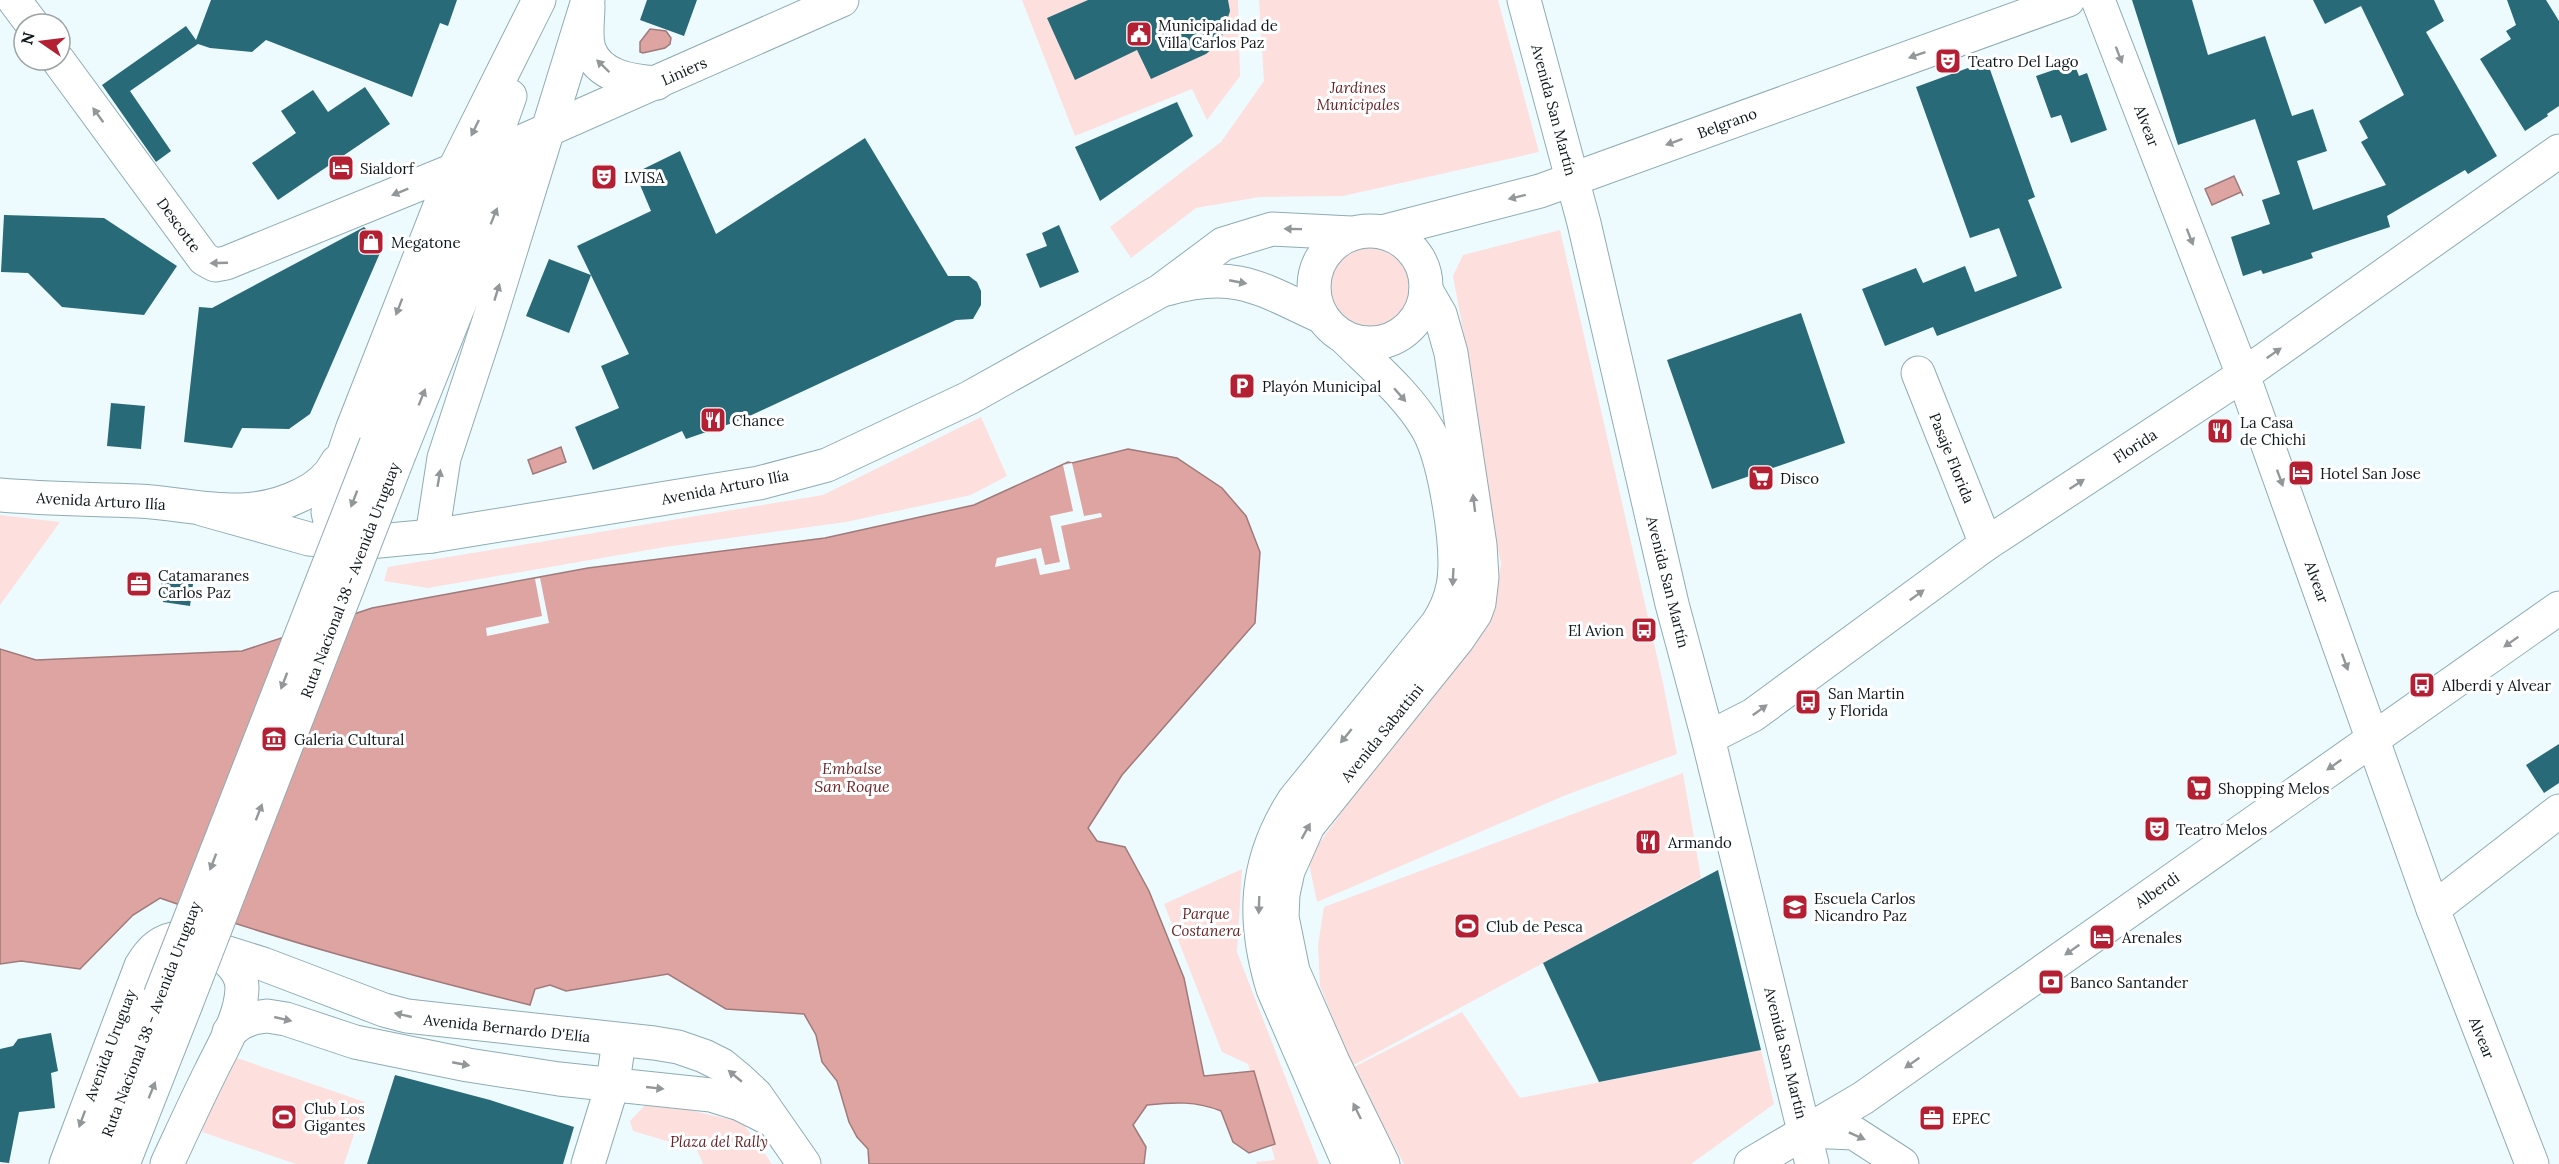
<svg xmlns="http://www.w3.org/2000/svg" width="2559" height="1164" viewBox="0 0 2559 1164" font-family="Lora,serif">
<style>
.green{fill:#fddfde}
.water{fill:#dda4a2;stroke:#9f7a7a;stroke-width:1.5}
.pier{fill:#eefbfe}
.building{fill:#296a78}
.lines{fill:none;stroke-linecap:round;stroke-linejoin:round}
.minor-casing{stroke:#8eacb4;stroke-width:35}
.major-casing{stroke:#8eacb4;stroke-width:35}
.minor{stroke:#fff;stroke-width:33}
.major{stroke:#fff;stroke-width:33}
.major-bridge-casing{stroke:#8eacb4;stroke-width:35;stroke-linecap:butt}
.major-bridge{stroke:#fff;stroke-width:33}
.oneway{fill:#929899}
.labels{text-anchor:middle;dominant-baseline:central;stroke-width:6;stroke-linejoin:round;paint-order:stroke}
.poi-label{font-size:15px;fill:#0d191c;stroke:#fff;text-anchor:start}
.street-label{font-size:15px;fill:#0d191c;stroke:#fff}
.park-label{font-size:15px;font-style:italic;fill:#641f23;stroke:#fff}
.water-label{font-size:16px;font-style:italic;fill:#6c2729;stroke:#fff}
</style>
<rect width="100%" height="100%" fill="#eefbfe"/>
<g class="green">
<path d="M1022,0h216l2,76 -33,44 -15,-31 -117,47z"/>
<path d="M1259,0h239l41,152 -196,44 -84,1 -63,11 -65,50 -21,-31 111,-85 43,-61z"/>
<path d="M1560,230l103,453 14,71 -111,41 -249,107 -9,-43 61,-85 58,-68 67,-93 7,-50 -9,-40 -18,-132 -21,-115 10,-21z"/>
<circle cx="1369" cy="287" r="41"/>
<path d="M981,417l26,59 -36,19 -125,27 -181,25 -237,41 -44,-7 4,-14 435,-72z"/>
<path d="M0,515l60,7 -60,83z"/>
<path d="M1683,773l18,105 -349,188 -32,-80 -2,-41 6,-38z"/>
<path d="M1242,869l-5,83 82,212h-62l-1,-2 19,-2 -27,-96 -26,-12 -58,-148z"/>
<path d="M1462,1012l58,86 241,-48 13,54 -83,60h-287l-52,-96z"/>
<path d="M228,1055l137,47 -21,62h-48l-94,-32z"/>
<path d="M649,1101l93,21 30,42h-69l-6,-14 -64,-19 -3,-10z"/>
</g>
<g class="water">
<path d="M650,29l16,2 5,7 -1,6 -5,4 -22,5 -3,-1v-10z"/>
<path d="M2234,176l9,20 -2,-4 -29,13 -7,-16z"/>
<path d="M561,447l5,15 -33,12 -5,-14z"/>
<path d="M1128,449l49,9 45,30 24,28 14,36 -5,71 -133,152 -34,53 9,13 28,6 24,44 35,87 20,98 50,-5 21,73 -26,9 -16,-11 -12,-31c-25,-10 -47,-9 -74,-6l-14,20 13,22 -2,17h-275l-1,-15 -11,-12 -8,-15 -12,-41 -15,-19 -6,-27 -12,-21 -78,-5 -58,-35 -102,17 -16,-6 -15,4 -5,16c-125,-31 -249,-64 -370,-107l-27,17 -53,54 -59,-8 -21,3v-315l36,11 206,-9 130,-43 216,-40 237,-30 149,-33 94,-43 4,1z"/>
</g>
<g class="pier">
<path d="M1072,463l12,53 17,-3 1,4 -41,9 9,43 -30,6 -4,-17 -41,9 2,-9 44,-10 4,17 15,-3 -10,-46 23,-5 -10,-46z"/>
<path d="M540,578l9,45 -62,13 -1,-8 56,-12 -7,-37z"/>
</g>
<g class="building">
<path d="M211,0h246l-9,26 -8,-3 -28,74 -146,-57 -14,12 -42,-4 -12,-4 -68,47 41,60 -15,11 -54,-77 84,-59 10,14z"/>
<path d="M647,0h50l-13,36 -44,-16z"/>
<path d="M1088,0h140l2,11 -10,31 -14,12 -55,25 -14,-29 -62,30 -28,-62z"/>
<path d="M2132,0h60l16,55 57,-19 27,80 21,-7 14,42 -30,10 16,49 73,-25 -25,-43 7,-4 -9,-17 45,-26 -43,-89 -36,18 -12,-24h121l10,21 -18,11 71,124 -29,18 -3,-4 -78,46 3,11 -79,26 2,5 -50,16 -2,-4 -18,6 -12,-39 39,-13 -8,-24 18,-6 -25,-75 -77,26z"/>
<path d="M2507,0h39l13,21v85l-12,8 1,2 -23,15 -45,-72 31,-20 -5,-8 10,-6z"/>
<path d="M1987,61l48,136 -7,3 34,88 -125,48 -4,-9 -48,19 -23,-57 54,-21 7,15 42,-17 10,26 42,-16 -18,-48 -29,10 -54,-151z"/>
<path d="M2074,63l5,13 8,-3 20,57 -36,13 -10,-28 -10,3 -15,-42z"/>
<path d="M365,87l25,37 -112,76 -26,-37 44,-30 -15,-22 32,-21 15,22z"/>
<path d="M1177,102l16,34 -93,65 -25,-54z"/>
<path d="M865,138l83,138h21l8,6 4,9v14l-8,14 -17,1 -215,100 -55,19 -4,-8 -89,39 -18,-43 44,-19 -18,-42 28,-12 -52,-108 74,-35 -16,-38 45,-22 36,83z"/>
<path d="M4,215l100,3 73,48 -33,49 -82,-8 -34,-34 -27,-1z"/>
<path d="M1059,225l20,47 -39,16 -14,-34 21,-8 -5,-13z"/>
<path d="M364,227l19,19 -73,168 -21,15 -47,-1 -10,20 -48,-6 15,-135 13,1z"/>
<path d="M549,259l42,16 -22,58 -43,-17z"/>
<path d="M1801,313l44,130 -133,46 -45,-129z"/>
<path d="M111,403l34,3 -4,43 -34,-3z"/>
<path d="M161,581l32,3 -3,22 -27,-4z"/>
<path d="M2559,744v39l-15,10 -18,-28z"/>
<path d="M1718,870l43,180 -162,32 -56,-119z"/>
<path d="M51,1033l7,38 -7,2 4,35 -36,4 -10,51 -9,-1v-113l13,-3 5,-7z"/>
<path d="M395,1075l95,25 84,27 -11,37h-196z"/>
</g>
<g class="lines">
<g class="minor-casing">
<g id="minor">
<path d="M14,0l18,24"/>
<path d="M2098,0l145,375 190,534 99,255"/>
<path d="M588,6c0,13 -3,30 1,43 10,28 42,32 68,34"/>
<path d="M58,60l146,199 11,6 11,-2 228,-93"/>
<path d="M525,140l317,-140"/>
<path d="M1382,232l158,-41 528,-191"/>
<path d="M1918,373l68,171"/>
<path d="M1708,738l45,-23 233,-171 257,-169 316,-224"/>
<path d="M2433,909l126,-98"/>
<path d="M1805,1131l49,2 48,31"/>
<path d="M588,1164l25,-81 6,-43"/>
</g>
</g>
<g class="major-casing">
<g id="major">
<path d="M1524,0l60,223 88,381 36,134 104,426"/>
<circle cx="1370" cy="287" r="56"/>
<path d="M1167,289c69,-20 94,0 155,28"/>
<path d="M1345,338c28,28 63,57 83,92 17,31 32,121 25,156 -3,15 -8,26 -16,38l-143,176c-40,62 -42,120 -21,189l76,175"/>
<path d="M376,444l116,-297 18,-51"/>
<path d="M400,452l118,-294"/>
<path d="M0,495c46,4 92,4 138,6 58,3 107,22 163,-6 15,-7 28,-17 36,-33"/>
<path d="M202,509l107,30 49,4 74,-7 327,-53 68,-18 142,-67 191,-107 63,-47 49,-15 79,4"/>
<path d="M432,536l12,-78 43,-131 101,-327"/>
<path d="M342,543l-9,-9 -5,-22 4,-23 20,-59 102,-260 85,-170"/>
<path d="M229,1032l12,-9 12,-5 14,-2 19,3 69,23 113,23 91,14 152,16 29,9 28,14"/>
<path d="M66,1164l75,-198c9,-15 20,-27 39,-28l83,26 121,46 23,6 247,27 24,4 26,9 18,9 17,14 17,16 48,69"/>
<path d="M95,1164l65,-168"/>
<path d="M123,1164l63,-160"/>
<path d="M167,1164c14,-30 28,-61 43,-91 12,-25 32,-57 32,-86 -1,-18 -16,-29 -30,-38"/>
<path d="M1383,1164l-50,-102 -40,-91 -11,-54 1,-23 5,-23 20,-45 150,-187 17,-25 4,-11 3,-26 -2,-32 -29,-192 -11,-39 -14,-24"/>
<path d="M1751,1164l112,-66 696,-490"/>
</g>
</g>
<use href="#minor" class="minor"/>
<use href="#major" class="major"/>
<g class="major-bridge-casing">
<g id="major-bridge">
<path d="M160,996l216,-552"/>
<path d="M186,1004l214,-552"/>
</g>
</g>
<use href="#major-bridge" class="major-bridge"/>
</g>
<defs><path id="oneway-solid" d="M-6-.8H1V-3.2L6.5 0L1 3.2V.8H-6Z" transform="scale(1.5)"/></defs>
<g class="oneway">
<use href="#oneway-solid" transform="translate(1917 55) rotate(161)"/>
<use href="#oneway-solid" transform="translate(2119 55) rotate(69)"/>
<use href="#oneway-solid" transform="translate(603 66) rotate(-136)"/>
<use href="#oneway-solid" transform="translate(98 115) rotate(-126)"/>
<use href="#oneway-solid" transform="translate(475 128) rotate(116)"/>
<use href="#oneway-solid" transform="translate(1674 142) rotate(160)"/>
<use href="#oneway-solid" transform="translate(400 192) rotate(158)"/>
<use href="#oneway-solid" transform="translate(1517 197) rotate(166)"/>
<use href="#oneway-solid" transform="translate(494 216) rotate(-68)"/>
<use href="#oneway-solid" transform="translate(1293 229) rotate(-179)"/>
<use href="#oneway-solid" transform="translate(2190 237) rotate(69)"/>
<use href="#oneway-solid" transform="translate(219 263) rotate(178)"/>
<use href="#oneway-solid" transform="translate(1238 282) rotate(11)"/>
<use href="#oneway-solid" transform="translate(497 292) rotate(-73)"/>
<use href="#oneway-solid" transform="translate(399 307) rotate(111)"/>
<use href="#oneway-solid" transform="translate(2274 353) rotate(-35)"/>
<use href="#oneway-solid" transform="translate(1400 395) rotate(49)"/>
<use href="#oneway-solid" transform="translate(422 397) rotate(-68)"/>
<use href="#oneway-solid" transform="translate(439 478) rotate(-80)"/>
<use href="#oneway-solid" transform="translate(2280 478) rotate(70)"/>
<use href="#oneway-solid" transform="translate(2077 484) rotate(-33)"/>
<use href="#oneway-solid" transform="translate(354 499) rotate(111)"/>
<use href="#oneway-solid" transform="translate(1474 503) rotate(-97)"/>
<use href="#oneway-solid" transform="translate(1453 577) rotate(93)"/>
<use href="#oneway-solid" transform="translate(1917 595) rotate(-36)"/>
<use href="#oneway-solid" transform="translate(2511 642) rotate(145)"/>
<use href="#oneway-solid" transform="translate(2345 662) rotate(70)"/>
<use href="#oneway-solid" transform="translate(284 681) rotate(111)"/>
<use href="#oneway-solid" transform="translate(1760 710) rotate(-36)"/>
<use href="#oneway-solid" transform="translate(1346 736) rotate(129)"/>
<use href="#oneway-solid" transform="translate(2334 765) rotate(145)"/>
<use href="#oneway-solid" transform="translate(259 812) rotate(-69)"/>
<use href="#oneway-solid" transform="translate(1306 831) rotate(-61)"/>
<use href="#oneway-solid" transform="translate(213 862) rotate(111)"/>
<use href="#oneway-solid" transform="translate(1259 905) rotate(92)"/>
<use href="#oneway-solid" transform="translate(2072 950) rotate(145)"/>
<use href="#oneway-solid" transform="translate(403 1015) rotate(-167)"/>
<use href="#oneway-solid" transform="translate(283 1019) rotate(13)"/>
<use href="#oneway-solid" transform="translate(1912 1063) rotate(145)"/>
<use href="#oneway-solid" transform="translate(461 1064) rotate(11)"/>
<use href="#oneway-solid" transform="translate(735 1076) rotate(-140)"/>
<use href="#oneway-solid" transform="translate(655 1088) rotate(6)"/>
<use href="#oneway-solid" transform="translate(152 1090) rotate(-68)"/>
<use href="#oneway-solid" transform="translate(1357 1111) rotate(-116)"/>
<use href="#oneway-solid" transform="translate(82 1119) rotate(110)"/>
<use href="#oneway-solid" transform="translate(1857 1136) rotate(24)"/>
</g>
<defs>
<g id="civic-square" transform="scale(1.35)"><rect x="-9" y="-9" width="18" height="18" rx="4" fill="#b32033" stroke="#fff"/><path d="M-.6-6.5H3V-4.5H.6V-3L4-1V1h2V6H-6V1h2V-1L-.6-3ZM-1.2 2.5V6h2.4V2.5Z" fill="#fff"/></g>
<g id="theatre-square" transform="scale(1.35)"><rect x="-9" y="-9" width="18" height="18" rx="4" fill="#b32033" stroke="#fff"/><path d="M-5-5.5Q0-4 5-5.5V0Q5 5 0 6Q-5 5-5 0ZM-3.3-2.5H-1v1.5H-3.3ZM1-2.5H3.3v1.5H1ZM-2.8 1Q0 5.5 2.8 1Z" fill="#fff"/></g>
<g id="hotel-square" transform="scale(1.35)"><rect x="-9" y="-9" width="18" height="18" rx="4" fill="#b32033" stroke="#fff"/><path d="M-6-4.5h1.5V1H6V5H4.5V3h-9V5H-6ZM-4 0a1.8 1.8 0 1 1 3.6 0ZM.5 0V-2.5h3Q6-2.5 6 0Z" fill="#fff"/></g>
<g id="shop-square" transform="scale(1.35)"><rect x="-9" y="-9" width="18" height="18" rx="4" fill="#b32033" stroke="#fff"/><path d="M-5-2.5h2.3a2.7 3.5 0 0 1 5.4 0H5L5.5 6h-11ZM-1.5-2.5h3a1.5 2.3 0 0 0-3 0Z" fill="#fff"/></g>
<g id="parking-square" transform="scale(1.35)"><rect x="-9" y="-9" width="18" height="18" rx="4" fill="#b32033" stroke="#fff"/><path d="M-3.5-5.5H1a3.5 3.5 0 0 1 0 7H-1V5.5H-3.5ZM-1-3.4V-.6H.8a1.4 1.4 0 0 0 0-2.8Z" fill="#fff"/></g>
<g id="restaurant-square" transform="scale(1.35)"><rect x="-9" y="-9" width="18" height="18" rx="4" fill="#b32033" stroke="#fff"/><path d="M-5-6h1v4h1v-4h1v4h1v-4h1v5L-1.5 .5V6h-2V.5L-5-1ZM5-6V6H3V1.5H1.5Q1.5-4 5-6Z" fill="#fff"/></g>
<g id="supermarket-square" transform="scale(1.35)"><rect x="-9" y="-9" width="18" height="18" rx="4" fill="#b32033" stroke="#fff"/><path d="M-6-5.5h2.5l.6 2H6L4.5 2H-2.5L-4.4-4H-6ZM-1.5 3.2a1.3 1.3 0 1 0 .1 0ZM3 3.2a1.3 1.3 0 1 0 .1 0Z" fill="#fff"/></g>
<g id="office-square" transform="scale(1.35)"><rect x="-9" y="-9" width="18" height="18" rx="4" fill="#b32033" stroke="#fff"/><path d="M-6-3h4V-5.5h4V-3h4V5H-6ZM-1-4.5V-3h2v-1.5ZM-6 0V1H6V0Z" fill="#fff"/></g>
<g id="bus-square" transform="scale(1.35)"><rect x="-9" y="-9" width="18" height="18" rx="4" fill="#b32033" stroke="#fff"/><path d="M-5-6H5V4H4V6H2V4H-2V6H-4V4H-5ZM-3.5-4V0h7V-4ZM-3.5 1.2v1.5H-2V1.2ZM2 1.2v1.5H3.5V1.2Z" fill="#fff"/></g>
<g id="museum-square" transform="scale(1.35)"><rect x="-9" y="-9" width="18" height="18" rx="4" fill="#b32033" stroke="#fff"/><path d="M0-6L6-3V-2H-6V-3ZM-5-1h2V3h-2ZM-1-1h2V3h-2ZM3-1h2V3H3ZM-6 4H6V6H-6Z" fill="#fff"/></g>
<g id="school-square" transform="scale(1.35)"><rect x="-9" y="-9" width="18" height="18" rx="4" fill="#b32033" stroke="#fff"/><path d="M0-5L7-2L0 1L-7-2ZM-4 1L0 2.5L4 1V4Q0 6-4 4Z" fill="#fff"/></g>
<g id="stadium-square" transform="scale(1.35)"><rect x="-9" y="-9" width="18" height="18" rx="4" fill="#b32033" stroke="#fff"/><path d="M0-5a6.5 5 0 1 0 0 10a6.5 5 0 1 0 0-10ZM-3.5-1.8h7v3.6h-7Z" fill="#fff"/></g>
<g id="bank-square" transform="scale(1.35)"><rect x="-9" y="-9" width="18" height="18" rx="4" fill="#b32033" stroke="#fff"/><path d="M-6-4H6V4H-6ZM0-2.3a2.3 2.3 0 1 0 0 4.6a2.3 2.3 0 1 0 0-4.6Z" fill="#fff"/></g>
</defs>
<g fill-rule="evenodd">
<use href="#civic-square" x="1139" y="34"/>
<use href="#theatre-square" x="1948" y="61"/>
<use href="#hotel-square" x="341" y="168"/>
<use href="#theatre-square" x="604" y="177"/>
<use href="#shop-square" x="371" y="242"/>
<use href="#parking-square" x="1242" y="386"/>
<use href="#restaurant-square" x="713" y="420"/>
<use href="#restaurant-square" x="2220" y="431"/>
<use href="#hotel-square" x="2301" y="473"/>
<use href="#supermarket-square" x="1761" y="478"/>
<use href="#office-square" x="139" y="584"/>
<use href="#bus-square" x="1644" y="630"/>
<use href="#bus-square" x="2422" y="685"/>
<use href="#bus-square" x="1808" y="702"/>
<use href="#museum-square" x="274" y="739"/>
<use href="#supermarket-square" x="2199" y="788"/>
<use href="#theatre-square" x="2157" y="829"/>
<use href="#restaurant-square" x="1648" y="842"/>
<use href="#school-square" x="1795" y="907"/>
<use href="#stadium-square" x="1467" y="926"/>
<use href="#hotel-square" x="2102" y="937"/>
<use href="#bank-square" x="2051" y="982"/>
<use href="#stadium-square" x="284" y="1117"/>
<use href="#office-square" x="1932" y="1118"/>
</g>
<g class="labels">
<g class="poi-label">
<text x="1158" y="25">Municipalidad de<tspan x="1158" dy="17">Villa Carlos Paz</tspan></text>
<text x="1968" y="61">Teatro Del Lago</text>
<text x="360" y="168">Sialdorf</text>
<text x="624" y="177">LVISA</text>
<text x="391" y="242">Megatone</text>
<text x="1262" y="386">Playón Municipal</text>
<text x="732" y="420">Chance</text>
<text x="2240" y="422">La Casa<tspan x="2240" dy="17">de Chichi</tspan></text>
<text x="2320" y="473">Hotel San Jose</text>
<text x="1780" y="478">Disco</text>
<text x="158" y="575">Catamaranes<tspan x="158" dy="17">Carlos Paz</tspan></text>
<text x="1624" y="630" text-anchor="end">El Avion</text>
<text x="2442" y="685">Alberdi y Alvear</text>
<text x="1828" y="693">San Martin<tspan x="1828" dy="17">y Florida</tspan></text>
<text x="294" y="739">Galeria Cultural</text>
<text x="2218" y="788">Shopping Melos</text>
<text x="2176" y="829">Teatro Melos</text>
<text x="1668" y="842">Armando</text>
<text x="1814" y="898">Escuela Carlos<tspan x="1814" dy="17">Nicandro Paz</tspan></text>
<text x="1486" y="926">Club de Pesca</text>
<text x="2122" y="937">Arenales</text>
<text x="2070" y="982">Banco Santander</text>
<text x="304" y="1108">Club Los<tspan x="304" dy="17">Gigantes</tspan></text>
<text x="1952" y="1118">EPEC</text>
</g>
<g class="street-label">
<text transform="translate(684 71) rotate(-24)">Liniers</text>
<text transform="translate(1554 110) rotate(75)">Avenida San Martín</text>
<text transform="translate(1727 123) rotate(-20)">Belgrano</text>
<text transform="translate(2147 126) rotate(69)">Alvear</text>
<text transform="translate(179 225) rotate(54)">Descotte</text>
<text transform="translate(2135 446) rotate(-33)">Florida</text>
<text transform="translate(1952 458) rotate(68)">Pasaje Florida</text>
<text transform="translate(725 487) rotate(-11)">Avenida Arturo Ilía</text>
<text transform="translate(101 501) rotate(3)">Avenida Arturo Ilía</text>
<text transform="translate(350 580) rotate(-69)">Ruta Nacional 38 - Avenida Uruguay</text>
<text transform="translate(1668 582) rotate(76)">Avenida San Martín</text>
<text transform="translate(2317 582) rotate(70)">Alvear</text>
<text transform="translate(1382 733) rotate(-51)">Avenida Sabattini</text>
<text transform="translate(2157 890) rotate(-35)">Alberdi</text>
<text transform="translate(151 1019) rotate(-69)">Ruta Nacional 38 - Avenida Uruguay</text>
<text transform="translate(507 1028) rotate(6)">Avenida Bernardo D'Elía</text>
<text transform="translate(2482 1038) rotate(68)">Alvear</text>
<text transform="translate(110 1045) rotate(-69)">Avenida Uruguay</text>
<text transform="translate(1786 1053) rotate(76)">Avenida San Martín</text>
</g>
<g class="park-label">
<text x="1358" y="87">Jardines<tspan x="1358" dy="17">Municipales</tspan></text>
<text x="1206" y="913">Parque<tspan x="1206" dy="17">Costanera</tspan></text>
<text x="719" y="1141">Plaza del Rally</text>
</g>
<g class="water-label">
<text x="852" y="768">Embalse<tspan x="852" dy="18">San Roque</tspan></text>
</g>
</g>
<g transform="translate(42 42) rotate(284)"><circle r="28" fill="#ffffff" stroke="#9ea3a4" stroke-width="1.5"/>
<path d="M0-4.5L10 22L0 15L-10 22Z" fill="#b32033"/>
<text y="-9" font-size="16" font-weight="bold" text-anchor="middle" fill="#0d191c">N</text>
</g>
</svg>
